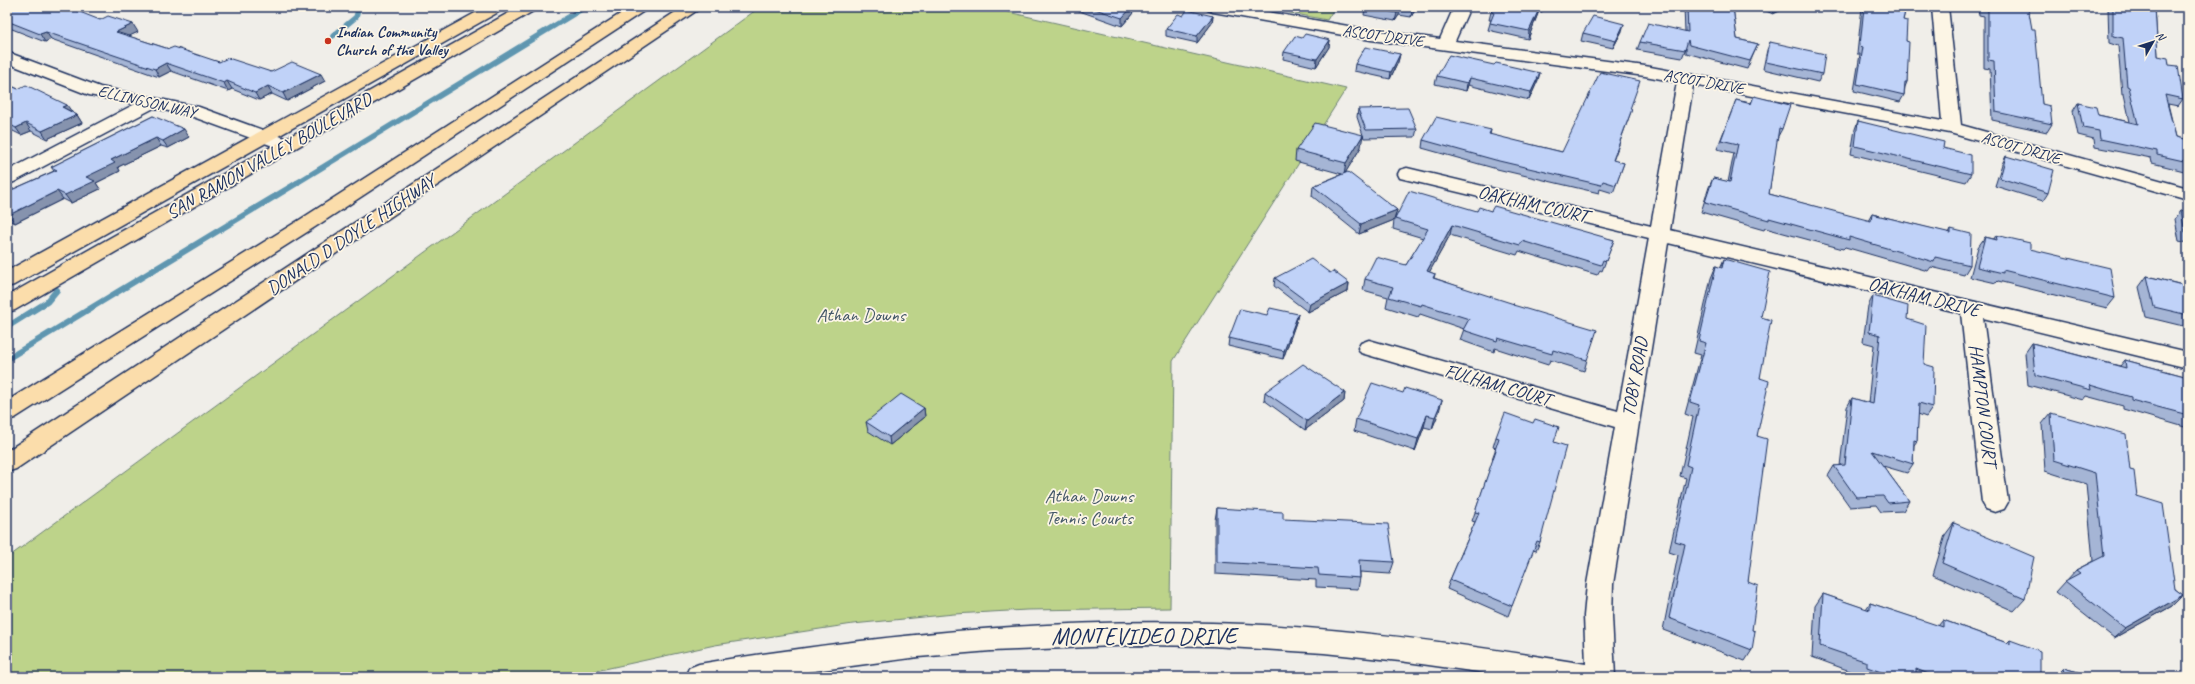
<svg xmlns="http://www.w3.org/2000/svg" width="2195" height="684" viewBox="0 0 2195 684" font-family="Caveat,sans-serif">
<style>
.green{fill:#bdd38a;stroke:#6c8174}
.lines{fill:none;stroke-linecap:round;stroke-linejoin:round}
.stream-far1{stroke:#5e96b0;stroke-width:5.5}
.stream{stroke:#5e96b0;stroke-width:6}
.minor-casing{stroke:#1b2f5e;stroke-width:3}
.major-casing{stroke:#1b2f5e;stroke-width:3}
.highway-casing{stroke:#1b2f5e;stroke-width:3}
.minor{fill:#fcf5e5;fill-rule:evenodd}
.major{fill:#fbddab;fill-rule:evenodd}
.highway{fill:#fbddab;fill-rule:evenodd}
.wall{fill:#a5b5d5;stroke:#1b2f5e}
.shaded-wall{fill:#8693ae;stroke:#1b2f5e}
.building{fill:#c0d2f8;stroke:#1b2f5e}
.poi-dot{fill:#c8321e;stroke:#fcf5e5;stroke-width:1.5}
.labels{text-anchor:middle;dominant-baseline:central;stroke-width:3.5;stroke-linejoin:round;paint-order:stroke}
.far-poi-label{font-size:16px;font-weight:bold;fill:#1b2f5e;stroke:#fcf5e5;text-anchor:start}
.far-street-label{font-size:16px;fill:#1b2f5e;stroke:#fcf5e5}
.street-label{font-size:19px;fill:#1b2f5e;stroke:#fcf5e5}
.park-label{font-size:19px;fill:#445869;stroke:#fcf5e5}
.near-street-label{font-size:23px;fill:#1b2f5e;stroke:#fcf5e5}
</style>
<rect width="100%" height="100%" fill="#f0eee9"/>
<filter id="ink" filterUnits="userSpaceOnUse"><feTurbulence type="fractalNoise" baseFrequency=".025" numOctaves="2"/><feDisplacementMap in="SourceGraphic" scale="8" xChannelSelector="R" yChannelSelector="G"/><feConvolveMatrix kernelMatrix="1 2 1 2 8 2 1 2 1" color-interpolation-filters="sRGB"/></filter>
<g filter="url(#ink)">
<g class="green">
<path d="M760,7h226l360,82 -173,272 -3,247 -143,2 -73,4 -101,10 -138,21 -147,32h-561v-119z"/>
<path d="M1290,7h45l-8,13 -41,-8z"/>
</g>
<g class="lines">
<g class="stream-far1">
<path d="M333,36l23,-19 3,-10"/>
<path d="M295,184l290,-177"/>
</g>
<g class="stream">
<path d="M7,327l40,-25 10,-12"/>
<path d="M7,359l290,-176"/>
</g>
<g class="minor-casing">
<g id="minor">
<path d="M1205,7h34l132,23 69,9 14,-32h16l-15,34 190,25 297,55 -10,-114h16l13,118 227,63v12l-238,-67 -257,-48 -23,145 518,122v16l-205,-50 25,184 -4,7 -9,3 -9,-3 -4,-7 -21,-189 -293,-70 -55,341 -1,32 3,61h-101l-114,-16 -76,-8 -112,-7 -73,-1 -148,6 -73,6 -148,20h-85l4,-9 10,-4c170,-28 341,-46 513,-41 126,3 250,21 374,41l-2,-48 3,-32 28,-157 -254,-74 -3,-5 3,-5 8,-3 249,71 31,-173 -249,-60 -2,-4 2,-4 7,-2 244,58 26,-144 -32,-6 -274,-36 -158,-28 -5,-2z"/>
<path d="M7,52l93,35 99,20 94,34 3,4 -3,4 -6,1 -6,-1 -93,-34 -34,-7 -140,74 -7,2v-13l128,-67 -46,-9 -82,-32z"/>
</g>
</g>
<g class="major-casing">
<g id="major">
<path d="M486,7h19l-3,3 -488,275 -7,2v-16z"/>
<path d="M519,7h19l-3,3 -520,300 -8,2v-16z"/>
</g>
</g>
<g class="highway-casing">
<g id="highway">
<path d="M631,7h19l-335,220 -300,191 -8,2v-19l294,-182z"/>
<path d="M683,7h19l-686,462 -9,3v-21z"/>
</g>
</g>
<use href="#minor" class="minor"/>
<use href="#major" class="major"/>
<use href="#highway" class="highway"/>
</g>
<g class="wall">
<path d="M7,7l93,13 38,12 -10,4 41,13 50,13 52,10 54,9 -38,20 -15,-7 -13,6 -27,-11 -4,2 -57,-20 -12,6 -108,-38 -6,3 -38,-15z"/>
<path d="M1068,7h70l-16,19z"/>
<path d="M1365,7h52l-6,10 -12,-2 -4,6 -31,-6z"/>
<path d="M1493,7h51l-2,5 -3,-1 -11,28 -40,-9 3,-10h-2l2,-8z"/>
<path d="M1684,7h49l4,32 21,5 -11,25 -61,-16v-5l-4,10 -45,-8 3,-8 45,-10z"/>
<path d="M1757,7h30l-14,7z"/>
<path d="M1862,7h44l-3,13 3,21 1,41 -2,5 -1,8 -4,7 -46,-11 6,-37h-3z"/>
<path d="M1978,7h50l14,97 10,20 -5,8 -55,-12 -2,-51 -6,-1v-52l-5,-1z"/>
<path d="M2108,7h47l3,49 11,9 14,34 -5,7 -10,-2 8,33 12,3v32l-36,-9 -1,-5 -56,-11 -1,-8 -16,-4 -5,-24 5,-8 20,12 32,7 -6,-28h-2l-4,-48 -9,-3z"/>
<path d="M1183,16h30l-1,7 -15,20 -31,-7v-7z"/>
<path d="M1622,31l-9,17 -32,-7 2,-8z"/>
<path d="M1330,40l-1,7 -13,20 -33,-8 1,-7z"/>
<path d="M1770,42l52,32 -4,8 -55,-13 4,-19z"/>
<path d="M1400,54l-2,8 -8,17 -36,-8 1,-7z"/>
<path d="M1437,76l101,4 -9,20 -61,-15 -2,6 -31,-7z"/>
<path d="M7,84l70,31 5,8 -35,16 -16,-8 -10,4 -14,-7z"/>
<path d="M1754,96l28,33 -5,9 -8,56 99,27 4,-7 77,19 2,-4 19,36 -6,10 -33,-8 -3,4 -83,-24 -2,2 -78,-21 -1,2 -63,-18 8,-25 4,-9 15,4 6,-29 -17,-4 19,-49 15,3z"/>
<path d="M1358,109l59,20 -2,8 -51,1 -7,-21z"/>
<path d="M1631,109h1l-19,52 11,2 -11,30 -13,-4 -1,4 -102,-24 -75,-21 1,-8 68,-10 -1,5 72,17z"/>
<path d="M153,116l36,21 -21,11 -7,-2 -43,21 2,4 -24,12 4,6 -29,14 -8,-4 -48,24 -8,-4v-27l47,-21 -3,-4z"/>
<path d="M1858,121l85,27 28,26 -5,8 -115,-28 4,-25z"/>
<path d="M1361,147l-16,26 52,37 -2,8 82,-7h14l123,29 -12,31 -2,-1 -3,5 -78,-24 -2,4 -67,-20 -21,37 6,2 -1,4 80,28 73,54 -3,11 -34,-11 -2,5 -53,-17 -1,4 -34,-12 4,-11 -44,-15 -2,3 -32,-10 2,-10 -25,-7 2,-11 41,-14 17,-27 -30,-9 1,-9 -35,14 -47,-38 1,-10 29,-12 -47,-13 1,-11z"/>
<path d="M2006,156l42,37 -5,8 -48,-15 7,-22z"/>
<path d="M2188,210v33l-9,-2 -4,-22 6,-8 5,1z"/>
<path d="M1996,235l34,14 85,49 -8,10 -109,-27 -2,2 -26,-6 8,-30 7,-10 9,2z"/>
<path d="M1724,259l37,58 -1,61 -3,58 -9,146 4,48v20l-7,11 -82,-31 15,-75 -9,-3 17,-74 -6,-2 13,-59 -8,-3 16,-59 -7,-2 17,-75 5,-12 4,2z"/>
<path d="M1330,273l19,10 -1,8 -40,21 -34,-26 1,-8z"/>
<path d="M2147,276l36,9 2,-3 3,1v48l-4,-1 -1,-4 -37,-9 -7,-30z"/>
<path d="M1873,296l34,23 17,45 9,43 -7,10 -8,-3 -1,27 -3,4 -1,19 -6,9 -24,-7 26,35 -6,10 -22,1 -5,-7 -26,2 -22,-31 6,-10h6l7,-59 5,-9 16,5 6,-58 -11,-3 5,-36z"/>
<path d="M1298,314l-2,8 -13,37 -55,-13 1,-8 38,-23z"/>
<path d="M2032,343l88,23 5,-6 63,17v51l-65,-19v-3l-37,-10 -3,4 -55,-15 -3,-32z"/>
<path d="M1265,392h80l-1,9 -39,29 -41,-30z"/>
<path d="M924,408l1,9 -35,28 -22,-14 -2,-9z"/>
<path d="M1439,412l-7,17 -8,-2 -9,24 -61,-20 2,-12z"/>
<path d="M2051,413l79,57 7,26 38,93 8,6 -11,11 -58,32 -58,-46 20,-22 17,-9 -7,-77 -41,-13 -3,-47z"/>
<path d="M1496,437l58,5 -14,100 -4,9 -3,-1 -25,66 -61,-27 3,-9 25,-58 -3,-1 21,-61 -1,-1 4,-11 -3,-1z"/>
<path d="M1217,508l66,11 111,43 -4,12 -30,-2v6l-2,11 -42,-2v-7l-101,-6v-54z"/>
<path d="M1954,523l71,76 -11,12 -81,-36 12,-40z"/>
<path d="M1823,594l43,15 4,-6 68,23 5,-6 64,23 3,-3 30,37h-182v-3l-46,-17 3,-51z"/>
<path d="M2063,668l34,9h-43z"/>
</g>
<g class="shaded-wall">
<path d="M1132,7h6l-16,19v-8z"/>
<path d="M1400,7l-1,8 -4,6 2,-8z"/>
<path d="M1414,7h3l-6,10 1,-7z"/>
<path d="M1540,7l-1,4 -11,28 1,-8z"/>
<path d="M1776,7h11l-14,7z"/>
<path d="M1213,16l-1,7 -15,20v-7z"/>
<path d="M133,24l5,8 -17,8 -5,-8z"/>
<path d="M1624,24l-2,7 -9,17 3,-7z"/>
<path d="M46,32l5,7 -6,3 -5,-8z"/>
<path d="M1330,40l-1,7 -13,20 1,-8z"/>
<path d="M1400,54l-2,8 -8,17 1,-7z"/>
<path d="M166,63l5,8 -12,6 -4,-8z"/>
<path d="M1540,73l-2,7 -9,20 2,-8z"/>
<path d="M321,74l4,7 -38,20 -4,-8z"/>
<path d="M1470,78l-2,7 -2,6 1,-8z"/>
<path d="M227,81l5,8 -4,2 -4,-8z"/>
<path d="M268,86l4,8 -13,6 -4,-7z"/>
<path d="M67,105l5,7 -10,-5z"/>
<path d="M77,115l5,8 -35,16 -5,-8z"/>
<path d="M26,123l5,8 -10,4 -5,-7z"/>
<path d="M184,129l5,8 -21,11 -5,-7z"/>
<path d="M1363,135l-2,12 -17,28 2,-12z"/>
<path d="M156,138l5,8 -43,21 2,4 -24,12 4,6 -29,14 -6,-8 21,-18 25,-17z"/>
<path d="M57,191l6,8 -48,24 -6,-8z"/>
<path d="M1397,210l-3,10 -35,14 2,-10z"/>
<path d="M1452,225l-2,10 -26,47 3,-11z"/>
<path d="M1349,283l-1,8 -40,21 2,-8z"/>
<path d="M1298,314l-2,8 -13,37 1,-8z"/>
<path d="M1345,392l-1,9 -39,29 2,-9z"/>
<path d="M1442,400l-3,12 -7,17 3,-12z"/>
<path d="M924,408l1,9 -35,28 -1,-8z"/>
<path d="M1427,415l-3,12 -9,24 3,-12z"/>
<path d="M2183,595l-11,11 -58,32 11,-10z"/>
</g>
<g class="building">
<path d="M7,7h60l33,13 8,-4 25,8 -17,8 53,17 5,-2 45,15 9,-4 43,14 21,-10 29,12 -38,19 -15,-7 -13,7 -28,-12 -3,2 -58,-20 -11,6 -109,-37 -6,2 -33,-13z"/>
<path d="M1089,7h43l-10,11z"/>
<path d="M1365,7h49l-2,3 -12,-3 -3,6z"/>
<path d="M1493,7h47l-11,24 -39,-8 4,-10 -3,-1z"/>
<path d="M1687,7h46l4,32 21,5 -8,17 -61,-16 -1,-5 -3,10 -45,-8 8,-19 40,9z"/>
<path d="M1864,7h42l-3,13 4,1 -1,20 3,1 -2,40h-2l-1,13 -47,-11 6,-37 -3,-1z"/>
<path d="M1983,7h45l4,22h3l7,75 8,2 2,18 -56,-12 -2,-51 -6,-1v-52h-5z"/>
<path d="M2113,7h42l3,49 10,2 1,7 9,1 5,33 -18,-4 11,42 12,3v22l-31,-7v-4l-57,-12 -1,-8 -16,-3 -5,-25 18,4 2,8 40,9 -9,-37 -2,-1 -4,-48 -10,-2z"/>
<path d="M1187,10l26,6 -16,20 -31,-7 12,-15 5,2z"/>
<path d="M1593,16l31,8 -8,17 -33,-8z"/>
<path d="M1305,34l25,6 -13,19 -33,-7 11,-16 7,2z"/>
<path d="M1770,42l55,12 -3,20 -56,-12z"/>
<path d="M1365,47l35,7 -9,18 -36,-8z"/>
<path d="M1449,55l45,10 2,-2 44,10 -9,19 -61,-14 -3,5 -30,-7z"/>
<path d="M1600,72l40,9 -10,28h2l-19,51 11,3 -8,22 -13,-4 -2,4 -102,-24 -76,-21 13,-23 55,13 -2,4 73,18z"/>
<path d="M7,84l11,5 8,-4 41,20 -5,2 15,8 -35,16 -16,-8 -10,5 -9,-5z"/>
<path d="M1754,96l36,9 -8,24 -3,-1 -10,66 102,27 1,-7 79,19v-4l20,5 -1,31 -35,-8 -1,5 -85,-25v3l-80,-22v2l-64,-18 8,-24 17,4 8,-38 -17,-4 15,-40 15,4z"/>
<path d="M1408,108l9,21 -51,1 -8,-21z"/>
<path d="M153,116l31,13 -21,12 -7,-3 -45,22 4,3 -29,14 9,4 -30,14 -8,-4 -48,24 -2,-1v-22l50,-22 -6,-3z"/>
<path d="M1858,121l86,21 -1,6 28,7v19l-116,-28z"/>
<path d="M1315,123l48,12 -17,28 -50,-13z"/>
<path d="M2006,156l48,14 -6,23 -48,-15z"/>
<path d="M1348,172l49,38 -36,14 -48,-38z"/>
<path d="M1409,191l68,20 2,-4 12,4 3,-5 120,34 -8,21 -3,-1 -2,5 -79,-24 -2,4 -68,-20 -25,46 8,3 -2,4 81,26 -1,1 84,25 -10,30 -34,-10 -1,4 -54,-16 -1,3 -34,-11 6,-11 -47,-15 -1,2 -32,-9 4,-10 -28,-8 11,-22 30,8 22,-36 -33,-10z"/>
<path d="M2181,211l7,2v20l-3,-1z"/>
<path d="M1996,235l34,8v6l80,19 5,30 -112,-28v3l-26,-6 8,-30 12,3z"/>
<path d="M1311,259l19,14 3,-2 16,12 -39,21 -35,-26z"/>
<path d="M1724,259l46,13 -9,45 10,3 -11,58 9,3 -12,55 10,3 -19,143 10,4 -6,44 3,1 -3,19 -83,-32 16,-74 -10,-3 16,-74 -5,-2 13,-60 -9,-3 16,-59 -7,-2 17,-75 6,2z"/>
<path d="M2147,276l39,10 -1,-4 3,1v32l-34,-8z"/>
<path d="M1873,296l35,10 -1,13 19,6 -2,39 10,3 -1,40 -14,-4 -2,38 -3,-1 -1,24 -41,-13 37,50 -21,2 -5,-7 -27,1 -22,-31 11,-1 7,-67 21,6 7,-69 -11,-3z"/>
<path d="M1270,308l28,6 -14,37 -55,-13 11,-29 27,6z"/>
<path d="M2032,343l94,25 -1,-8 63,17v38l-57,-15v-3l-41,-12 1,5 -56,-15z"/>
<path d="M1303,364l42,28 -38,29 -42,-29z"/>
<path d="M1372,383l31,10 2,-5 37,12 -7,17 -8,-2 -9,24 -62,-20z"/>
<path d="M901,394l23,14 -35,29 -23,-15z"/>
<path d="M1505,413l28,10 2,-4 24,8 -5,15 12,4 -26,96 -3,-1 -25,65 -62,-26 29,-67 -4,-1 21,-62h-1l4,-12 -3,-1z"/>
<path d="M2051,413l75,21 4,36 4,1 3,25 26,8 12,85 8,6 -58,33 -60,-47 15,-8 -4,-3 28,-14 -9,-83 -41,-13z"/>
<path d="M1217,508l66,4v7l105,5 6,38 -35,-2 1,18 -41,-3 -1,-7 -101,-6z"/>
<path d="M1954,523l80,34 -9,42 -83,-36z"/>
<path d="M1823,594l47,16v-7l73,24v-7l67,24v-4l30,11v26h-104l-20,-8v8h-21l-28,-10v-5l-47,-16z"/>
<path d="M2063,668l34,9h-32z"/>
</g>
</g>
<circle class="poi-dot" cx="328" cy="41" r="4"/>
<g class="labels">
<g class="far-poi-label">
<text x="336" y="32">Indian Community<tspan x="336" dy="18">Church of the Valley</tspan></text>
</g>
<g class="far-street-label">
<text transform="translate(1383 36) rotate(8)">ASCOT DRIVE</text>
<text transform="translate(1704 82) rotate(10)">ASCOT DRIVE</text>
<text transform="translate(147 102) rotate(13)">ELLINGSON WAY</text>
<text transform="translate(2021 148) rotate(16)">ASCOT DRIVE</text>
</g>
<g class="street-label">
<text transform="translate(269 156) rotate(-30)">SAN RAMON VALLEY BOULEVARD</text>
<text transform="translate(1533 204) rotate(13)">OAKHAM COURT</text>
<text transform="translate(351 235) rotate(-34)">DONALD D DOYLE HIGHWAY</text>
<text transform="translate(1924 297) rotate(14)">OAKHAM DRIVE</text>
<text transform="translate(1635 377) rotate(-80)">TOBY ROAD</text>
<text transform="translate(1498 385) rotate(16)">FULHAM COURT</text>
<text transform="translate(1983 405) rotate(83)">HAMPTON COURT</text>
</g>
<g class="park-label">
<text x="861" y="315">Athan Downs</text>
<text x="1089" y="496">Athan Downs<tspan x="1089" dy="22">Tennis Courts</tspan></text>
</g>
<g class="near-street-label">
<text x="1144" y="636">MONTEVIDEO DRIVE</text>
</g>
</g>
<rect width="2195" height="684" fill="none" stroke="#fcf5e5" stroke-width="24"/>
<rect x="12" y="12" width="2171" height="660" fill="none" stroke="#1b2f5e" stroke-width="1.5" filter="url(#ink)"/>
<g transform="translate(2153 42) rotate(51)" stroke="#fcf5e5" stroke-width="3" paint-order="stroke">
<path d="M0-3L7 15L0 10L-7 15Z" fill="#1b2f5e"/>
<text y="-6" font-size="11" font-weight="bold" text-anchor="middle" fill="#1b2f5e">N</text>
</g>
</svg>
